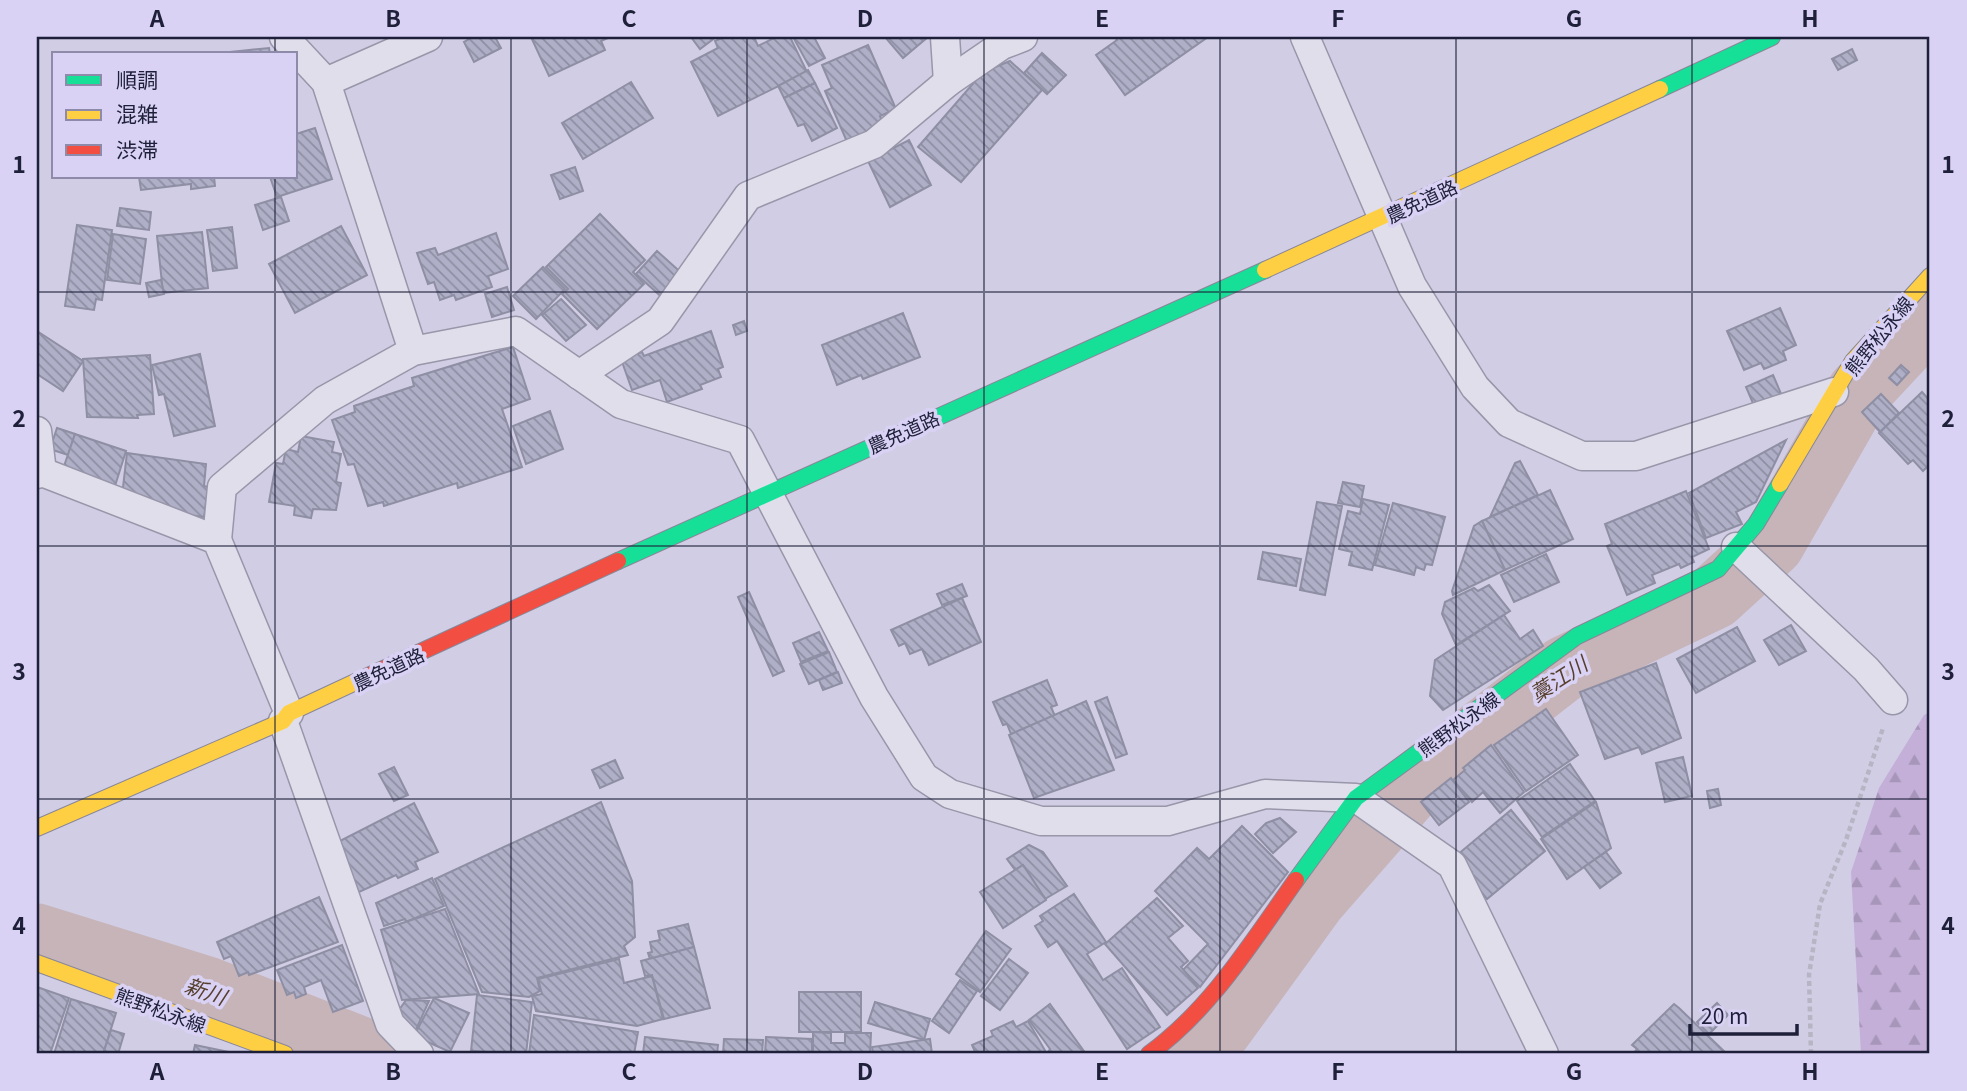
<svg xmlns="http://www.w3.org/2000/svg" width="1967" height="1091" viewBox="0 0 1967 1091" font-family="Georgia,'Noto Sans JP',serif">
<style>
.forest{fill:url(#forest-firs)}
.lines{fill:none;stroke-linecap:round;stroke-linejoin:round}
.river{stroke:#c6b4b8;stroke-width:65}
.building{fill:url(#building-back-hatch);stroke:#8e8ea4;stroke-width:2}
.street-casing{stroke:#9896a9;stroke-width:31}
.fast-casing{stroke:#888699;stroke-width:18}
.slow-casing{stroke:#888699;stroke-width:18}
.jam-casing{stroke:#888699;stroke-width:18}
.path{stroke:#b7b5c4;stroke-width:4.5;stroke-dasharray:5 3.5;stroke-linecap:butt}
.street{stroke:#e1deec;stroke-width:28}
.fast{stroke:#16e098;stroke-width:16}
.slow{stroke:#ffcf43;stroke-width:16}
.jam{stroke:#f24e42;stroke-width:16}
.grid{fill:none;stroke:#1e1f38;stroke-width:2;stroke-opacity:0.55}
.labels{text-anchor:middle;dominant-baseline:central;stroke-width:7;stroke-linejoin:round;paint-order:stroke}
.street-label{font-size:19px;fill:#1e1f38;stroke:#d9d2f5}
.water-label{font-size:21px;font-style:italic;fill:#573f2d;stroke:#d9d2f5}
.neatline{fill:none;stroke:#1e1f38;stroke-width:2.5}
.grid-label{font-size:23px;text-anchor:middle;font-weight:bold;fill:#1e1f38}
</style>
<defs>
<pattern id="forest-firs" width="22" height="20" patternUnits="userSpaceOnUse" patternTransform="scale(1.75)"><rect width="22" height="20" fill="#c3afd7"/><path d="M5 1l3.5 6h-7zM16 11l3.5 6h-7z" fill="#a796b9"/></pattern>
<pattern id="building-back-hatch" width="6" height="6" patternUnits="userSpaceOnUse" patternTransform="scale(1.75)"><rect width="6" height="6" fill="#afafc8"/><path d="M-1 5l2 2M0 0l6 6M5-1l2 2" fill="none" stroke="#8e8ea3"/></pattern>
</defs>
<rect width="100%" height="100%" fill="#d1cde4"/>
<path class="forest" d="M1930,712v342h-69l-10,-182 28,-84 45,-73z"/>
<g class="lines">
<g class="river">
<path d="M37,936l170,53 166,65"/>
<path d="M1186,1054l33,-24 96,-132 98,-112 152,-118 149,-71 58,-53 87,-152 71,-76"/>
</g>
</g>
<g class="building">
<path d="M473,37h22l6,11 -27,14 -10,-20z"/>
<path d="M531,37h79l-9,4 4,9 -56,26z"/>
<path d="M691,37h25l-16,12z"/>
<path d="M724,37h30l4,9 18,-9h14l17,35 -89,44 -27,-54 27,-14 -3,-7z"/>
<path d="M793,37h21l11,21 -16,8z"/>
<path d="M885,37h43l-25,21z"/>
<path d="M1115,37h88l2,2 -80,56 -29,-40 21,-15z"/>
<path d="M868,45l28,64 -16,7 3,8 -35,20 -23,-53 7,-3 -10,-23z"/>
<path d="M269,48l1,6h-59z"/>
<path d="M1852,49l5,11 -19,10 -6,-11z"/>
<path d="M1042,53l24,22 -19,19 -23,-21z"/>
<path d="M1010,61l32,29 -81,92 -43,-35 65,-75z"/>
<path d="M808,70l7,13 -31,15 -6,-12z"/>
<path d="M631,82l22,36 -70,41 -21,-36z"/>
<path d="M815,83l22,45 -25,13 -8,-17 -6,2 -14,-28z"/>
<path d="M315,128l17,51 -55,18 -7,-20h26v-43z"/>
<path d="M909,140l22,45 -41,22 -22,-46z"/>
<path d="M575,167l8,24 -23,8 -9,-24z"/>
<path d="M139,177h75l1,9 -24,3v-5l-50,6z"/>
<path d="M281,197l8,24 -26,9 -8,-25z"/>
<path d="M120,208l31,4 -2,18 -32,-4z"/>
<path d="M600,214l45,46 -12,12 11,12 -47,45 -35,-35 6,-5 -22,-22z"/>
<path d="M77,225l35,5 -10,70 -6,-1 -2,11 -29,-4z"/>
<path d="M341,226l26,49 -72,38 -26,-49z"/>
<path d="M232,227l5,41 -24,3 -6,-41z"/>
<path d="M202,232l6,56 -45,5 -6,-57z"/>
<path d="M496,233l12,36 -20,7 4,11 -36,13 -2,-5 -14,5 -6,-18 -6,2 -11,-31 18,-5 3,7z"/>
<path d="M113,234l33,5 -6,45 -33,-4z"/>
<path d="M657,251l29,26 -21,23 -29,-26z"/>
<path d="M543,267l22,22 -29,30 -23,-23z"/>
<path d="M161,280l3,14 -15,3 -3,-14z"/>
<path d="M507,287l7,23 -22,7 -7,-23z"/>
<path d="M561,299l25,26 -20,16 -24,-26z"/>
<path d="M1780,308l16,37 -13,6 3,9 -22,9 -3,-6 -17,7 -17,-39z"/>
<path d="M903,313l17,44 -57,22 -2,-4 -24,10 -15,-40z"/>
<path d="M744,321l3,10 -11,4 -3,-10z"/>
<path d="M37,331l46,30 -20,30 -26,-17z"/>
<path d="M711,331l12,36 -5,2 3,8 -21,8 2,4 -35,13 -7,-22 -28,10 -11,-31 21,-7 2,4z"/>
<path d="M513,347l17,52 -28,10 20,58 -64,21 -1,-5 -73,23 -1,-4 -15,4 -14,-42 -6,1 -16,-45 23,-8 -1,-6 60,-20 -2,-8z"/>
<path d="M200,354l15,72 -41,10 -10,-42 -5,1 -7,-30z"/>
<path d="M150,355l4,59 -17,1 1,3 -51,-1 -4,-58z"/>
<path d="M1901,365l8,7 -12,13 -8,-7z"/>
<path d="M1773,375l12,28 -27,12 -12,-28z"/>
<path d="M1922,392l8,9v63l-7,7 -10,-11 -5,4 -29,-31z"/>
<path d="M1881,394l18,19 -19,19 -18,-20z"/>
<path d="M550,411l13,38 -37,15 -13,-38z"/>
<path d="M57,428l18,6 -7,21 -18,-6z"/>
<path d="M75,434l51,17 -11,35 -52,-17z"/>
<path d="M301,436l33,6 -2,10 9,2 -5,28 5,1 -5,27 -23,-1 -2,9 -17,-3 1,-9 -26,-4 7,-39 7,1 3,-15 12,3z"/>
<path d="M1786,440l-30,62 -20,10 6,12 -36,14 -17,-45z"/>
<path d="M127,453l79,11 -2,22 4,1 -4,30 -44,-6 -38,-15z"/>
<path d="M1520,461l18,34 -48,22 25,-54z"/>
<path d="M1343,482l21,4 -4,21 -22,-4z"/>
<path d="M1550,490l23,49 -68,31 -23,-49z"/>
<path d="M1686,491l23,58 -17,8 2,5 -13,6 -2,-4 -27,11 3,8 -28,12 -20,-49 5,-2 -7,-20z"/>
<path d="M1363,499l26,6 -17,65 -23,-5 3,-13 -13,-3 9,-38 12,3z"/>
<path d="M1317,502l25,4 -17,89 -25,-5z"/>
<path d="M1393,503l52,14 -13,48 -6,-1 -2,6 -8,-3 -2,8 -39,-10z"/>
<path d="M1482,521l23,49 -52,25 -1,-4 22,-65z"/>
<path d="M1263,552l38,7 -5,27 -38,-7z"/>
<path d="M1546,554l13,28 -45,20 -13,-27z"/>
<path d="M962,584l5,12 -25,9 -5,-11z"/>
<path d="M1489,585l21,26 -54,34 -14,-31 3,-12 29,-14 4,3z"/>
<path d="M749,592l35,79 -11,5 -35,-79z"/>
<path d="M962,598l19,44 -52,23 -7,-16 -12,5 -5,-11 -6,3 -8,-16z"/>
<path d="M1504,615l16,24 13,-9 10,16 -100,64 -13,-14 5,-36z"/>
<path d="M1791,625l15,26 -27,14 -15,-25z"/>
<path d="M1737,627l18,34 -59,32 -19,-34z"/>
<path d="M819,632l9,19 -27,11 -8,-19z"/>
<path d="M829,652l8,20 -28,12 -9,-20z"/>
<path d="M1656,663l25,75 -39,16 -3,-7 -34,12 -25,-67z"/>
<path d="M838,672l4,11 -19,7 -4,-10z"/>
<path d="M1047,680l10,25 -6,2 4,9 -44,18 -4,-10 -4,1 -10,-23z"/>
<path d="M1107,697l20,57 -11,4 -21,-56z"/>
<path d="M1086,701l28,69 -80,28 -25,-63z"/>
<path d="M1546,709l32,46 -52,36 -32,-46z"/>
<path d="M1491,745l33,47 -24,21 -17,-21 -11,10 -19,-22 12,-10 -2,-2z"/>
<path d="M1683,757l9,39 -27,6 -9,-39z"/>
<path d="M615,760l8,18 -23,10 -8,-18z"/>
<path d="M1570,764l25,37 -53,36 -25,-36z"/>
<path d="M394,767l14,28 -14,6 -15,-27z"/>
<path d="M1451,778l18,24 -30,23 -18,-23z"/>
<path d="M1718,789l3,16 -11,3 -3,-17z"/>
<path d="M601,802l31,79 3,56 -11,9 4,9 -91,23 3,13 -11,6 -47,-5 -47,-113z"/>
<path d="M1596,802l15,46 -44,31 -26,-40z"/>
<path d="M414,803l24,49 -23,10 3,7 -20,9 -2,-3 -39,18 -21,-50z"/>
<path d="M1511,810l34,41 -58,48 -19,-24 4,-3 -15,-17z"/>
<path d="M1280,818l16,14 -23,21 -18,-19 11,-11z"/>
<path d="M1242,826l46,46 -88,115 -17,-17 25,-26 -53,-53 42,-43 12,11z"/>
<path d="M1029,845l14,7 24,34 -22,13 -22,-34 -8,5 -8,-11z"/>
<path d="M1606,852l15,21 -21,15 -16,-21z"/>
<path d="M1023,865l23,35 -43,28 -23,-36z"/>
<path d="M432,878l12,28 -38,16 -1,-3 -21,7 -8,-23z"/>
<path d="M1074,894l32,48 -19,12 16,26 19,-12 38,59 -33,22 -70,-108 -9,6 -13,-21 8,-5 -3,-5z"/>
<path d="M319,897l19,45 -89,33 -1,-3 -9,4 -8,-20 -7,3 -7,-17z"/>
<path d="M1157,898l26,28 -15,12 20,23 -7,6 17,21 -31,27 -62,-71z"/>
<path d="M445,909l34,85 -77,6 -21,-70z"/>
<path d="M688,924l6,23 -44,12 -2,-6 4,-1 -2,-10 10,-2 -2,-9z"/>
<path d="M986,931l25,18 -31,43 -24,-18z"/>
<path d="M342,945l21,56 -30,11 -12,-32 -17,7 2,7 -10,4 -2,-6 -7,3 -10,-25z"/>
<path d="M694,947l16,61 -46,11 -12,-44 -7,1 -4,-15z"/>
<path d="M619,959l5,24 28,-7 11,43 -26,7 -101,-15 -4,-15 10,-2 -4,-15z"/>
<path d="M1009,959l19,14 -28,37 -19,-14z"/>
<path d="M960,980l17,11 -28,42 -17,-12z"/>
<path d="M37,987l32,11 -19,56h-13z"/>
<rect x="799" y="992" width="62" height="40"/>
<path d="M477,995l55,7 -6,52 -55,-3z"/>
<path d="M434,998l35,15 -19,39 -36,-16z"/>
<path d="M71,999l45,14 -13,41h-49z"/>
<path d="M406,1000l23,1 -15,33 -17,-21z"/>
<path d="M875,1002l55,17 -6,21 -56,-17z"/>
<path d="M1717,1003l11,12 -19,19 -12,-12z"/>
<path d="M1050,1004l36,50h-39l3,-5 -21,-29z"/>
<path d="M1674,1004l5,4 48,46h-94l4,-5 -5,-4z"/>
<path d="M534,1015l104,17 -4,22h-105z"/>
<path d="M1013,1021l3,6 12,-6 19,33h-71l-4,-9 21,-9 -2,-5z"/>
<path d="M111,1030l13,4 -6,20h-15z"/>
<path d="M813,1032l18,1v10h14v-10h26l-1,21h-57z"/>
<path d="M645,1037l73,8 -1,9h-74z"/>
<path d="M766,1037l46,2v15h-47z"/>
<path d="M724,1039l39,1 -1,14h-39z"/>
<path d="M930,1039l2,15h-59l-1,-7z"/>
<path d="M195,1045l39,8v1h-41z"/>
</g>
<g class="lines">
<g class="street-casing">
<g id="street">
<path d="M284,37l42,45 87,269"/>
<path d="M945,37l3,45"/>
<path d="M1305,37l107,249 63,101 34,36 73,33h54l198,-64"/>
<path d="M326,82l102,-45"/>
<path d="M579,375l81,-54 88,-125 126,-52 74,-62 54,-37 21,-8"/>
<path d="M37,431l5,41"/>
<path d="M37,474l5,-2 175,68 72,173"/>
<path d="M217,540l5,-53 103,-87 88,-49 103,-20 105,73 119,36 134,257 50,80 26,17 91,27h127l97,-27 91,4 96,67 92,189"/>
<path d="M1736,547l130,122 27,31"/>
<path d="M283,721l107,303 29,30"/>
</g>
</g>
<g class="fast-casing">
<g id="fast">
<path d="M1660,89l112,-52"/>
<path d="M618,561l647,-291"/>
<path d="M1296,880l60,-82 221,-162 141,-67 38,-45 24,-40"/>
</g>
</g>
<g class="slow-casing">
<g id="slow">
<path d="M1265,270l395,-181"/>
<path d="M1780,484l73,-123 77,-85"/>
<path d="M37,828l246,-107 6,-8 75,-35"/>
<path d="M37,963l248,91"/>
</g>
</g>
<g class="jam-casing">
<g id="jam">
<path d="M364,678l254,-117"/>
<path d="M1149,1054c62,-45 103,-112 147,-174"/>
</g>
</g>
<path class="path" d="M1811,1054l-2,-79 11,-71 26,-64 37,-112"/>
<use href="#street" class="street"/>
<use href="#fast" class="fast"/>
<use href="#slow" class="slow"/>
<use href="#jam" class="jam"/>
</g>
<path class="grid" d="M275,37v17M511,37v1017M747,37v1017M984,37v1017M1220,37v1017M1456,37v1017M1692,37v1017M275,177v877M37,292h1893M37,546h1893M37,799h1893"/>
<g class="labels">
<g class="street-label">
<text transform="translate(1421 200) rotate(-25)">農免道路</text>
<text transform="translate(1878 335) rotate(-51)">熊野松永線</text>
<text transform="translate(903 431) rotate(-24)">農免道路</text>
<text transform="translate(388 668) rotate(-25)">農免道路</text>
<text transform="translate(1458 723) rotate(-36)">熊野松永線</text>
<text transform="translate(161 1009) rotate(20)">熊野松永線</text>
</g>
<g class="water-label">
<text transform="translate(1558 678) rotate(-33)">藁江川</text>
<text transform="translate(206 990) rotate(19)">新川</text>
</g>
</g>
<rect width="1967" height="1091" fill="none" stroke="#d9d2f5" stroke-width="77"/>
<rect x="52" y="52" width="245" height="126" fill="#d9d2f5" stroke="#8e8aa9" stroke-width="2"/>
<rect x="66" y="75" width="35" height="10" fill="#16e098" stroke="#8e8aa9" stroke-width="2"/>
<text x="116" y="88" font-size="21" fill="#1e1f38">順調</text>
<rect x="66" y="110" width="35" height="10" fill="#ffcf43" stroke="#8e8aa9" stroke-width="2"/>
<text x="116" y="122" font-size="21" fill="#1e1f38">混雑</text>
<rect x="66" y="145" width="35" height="10" fill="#f24e42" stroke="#8e8aa9" stroke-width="2"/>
<text x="116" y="158" font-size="21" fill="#1e1f38">渋滞</text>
<path d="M1690 1024v10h107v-10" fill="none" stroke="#1e1f38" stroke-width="3.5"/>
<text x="1701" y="1024" font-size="21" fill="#1e1f38" stroke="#d9d2f5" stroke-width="5" paint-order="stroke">20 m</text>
<rect x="38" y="38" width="1890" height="1014" class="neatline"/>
<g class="grid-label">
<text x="157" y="27">A</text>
<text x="393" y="27">B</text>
<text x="629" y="27">C</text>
<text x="865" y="27">D</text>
<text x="1102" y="27">E</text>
<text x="1338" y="27">F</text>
<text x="1574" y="27">G</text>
<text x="1810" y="27">H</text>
<text x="19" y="173">1</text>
<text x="1948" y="173">1</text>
<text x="19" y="427">2</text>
<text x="1948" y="427">2</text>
<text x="19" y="680">3</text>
<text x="1948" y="680">3</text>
<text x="19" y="934">4</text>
<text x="1948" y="934">4</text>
<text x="157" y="1080">A</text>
<text x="393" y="1080">B</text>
<text x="629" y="1080">C</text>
<text x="865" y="1080">D</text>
<text x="1102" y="1080">E</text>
<text x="1338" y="1080">F</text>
<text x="1574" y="1080">G</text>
<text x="1810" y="1080">H</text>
</g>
</svg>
